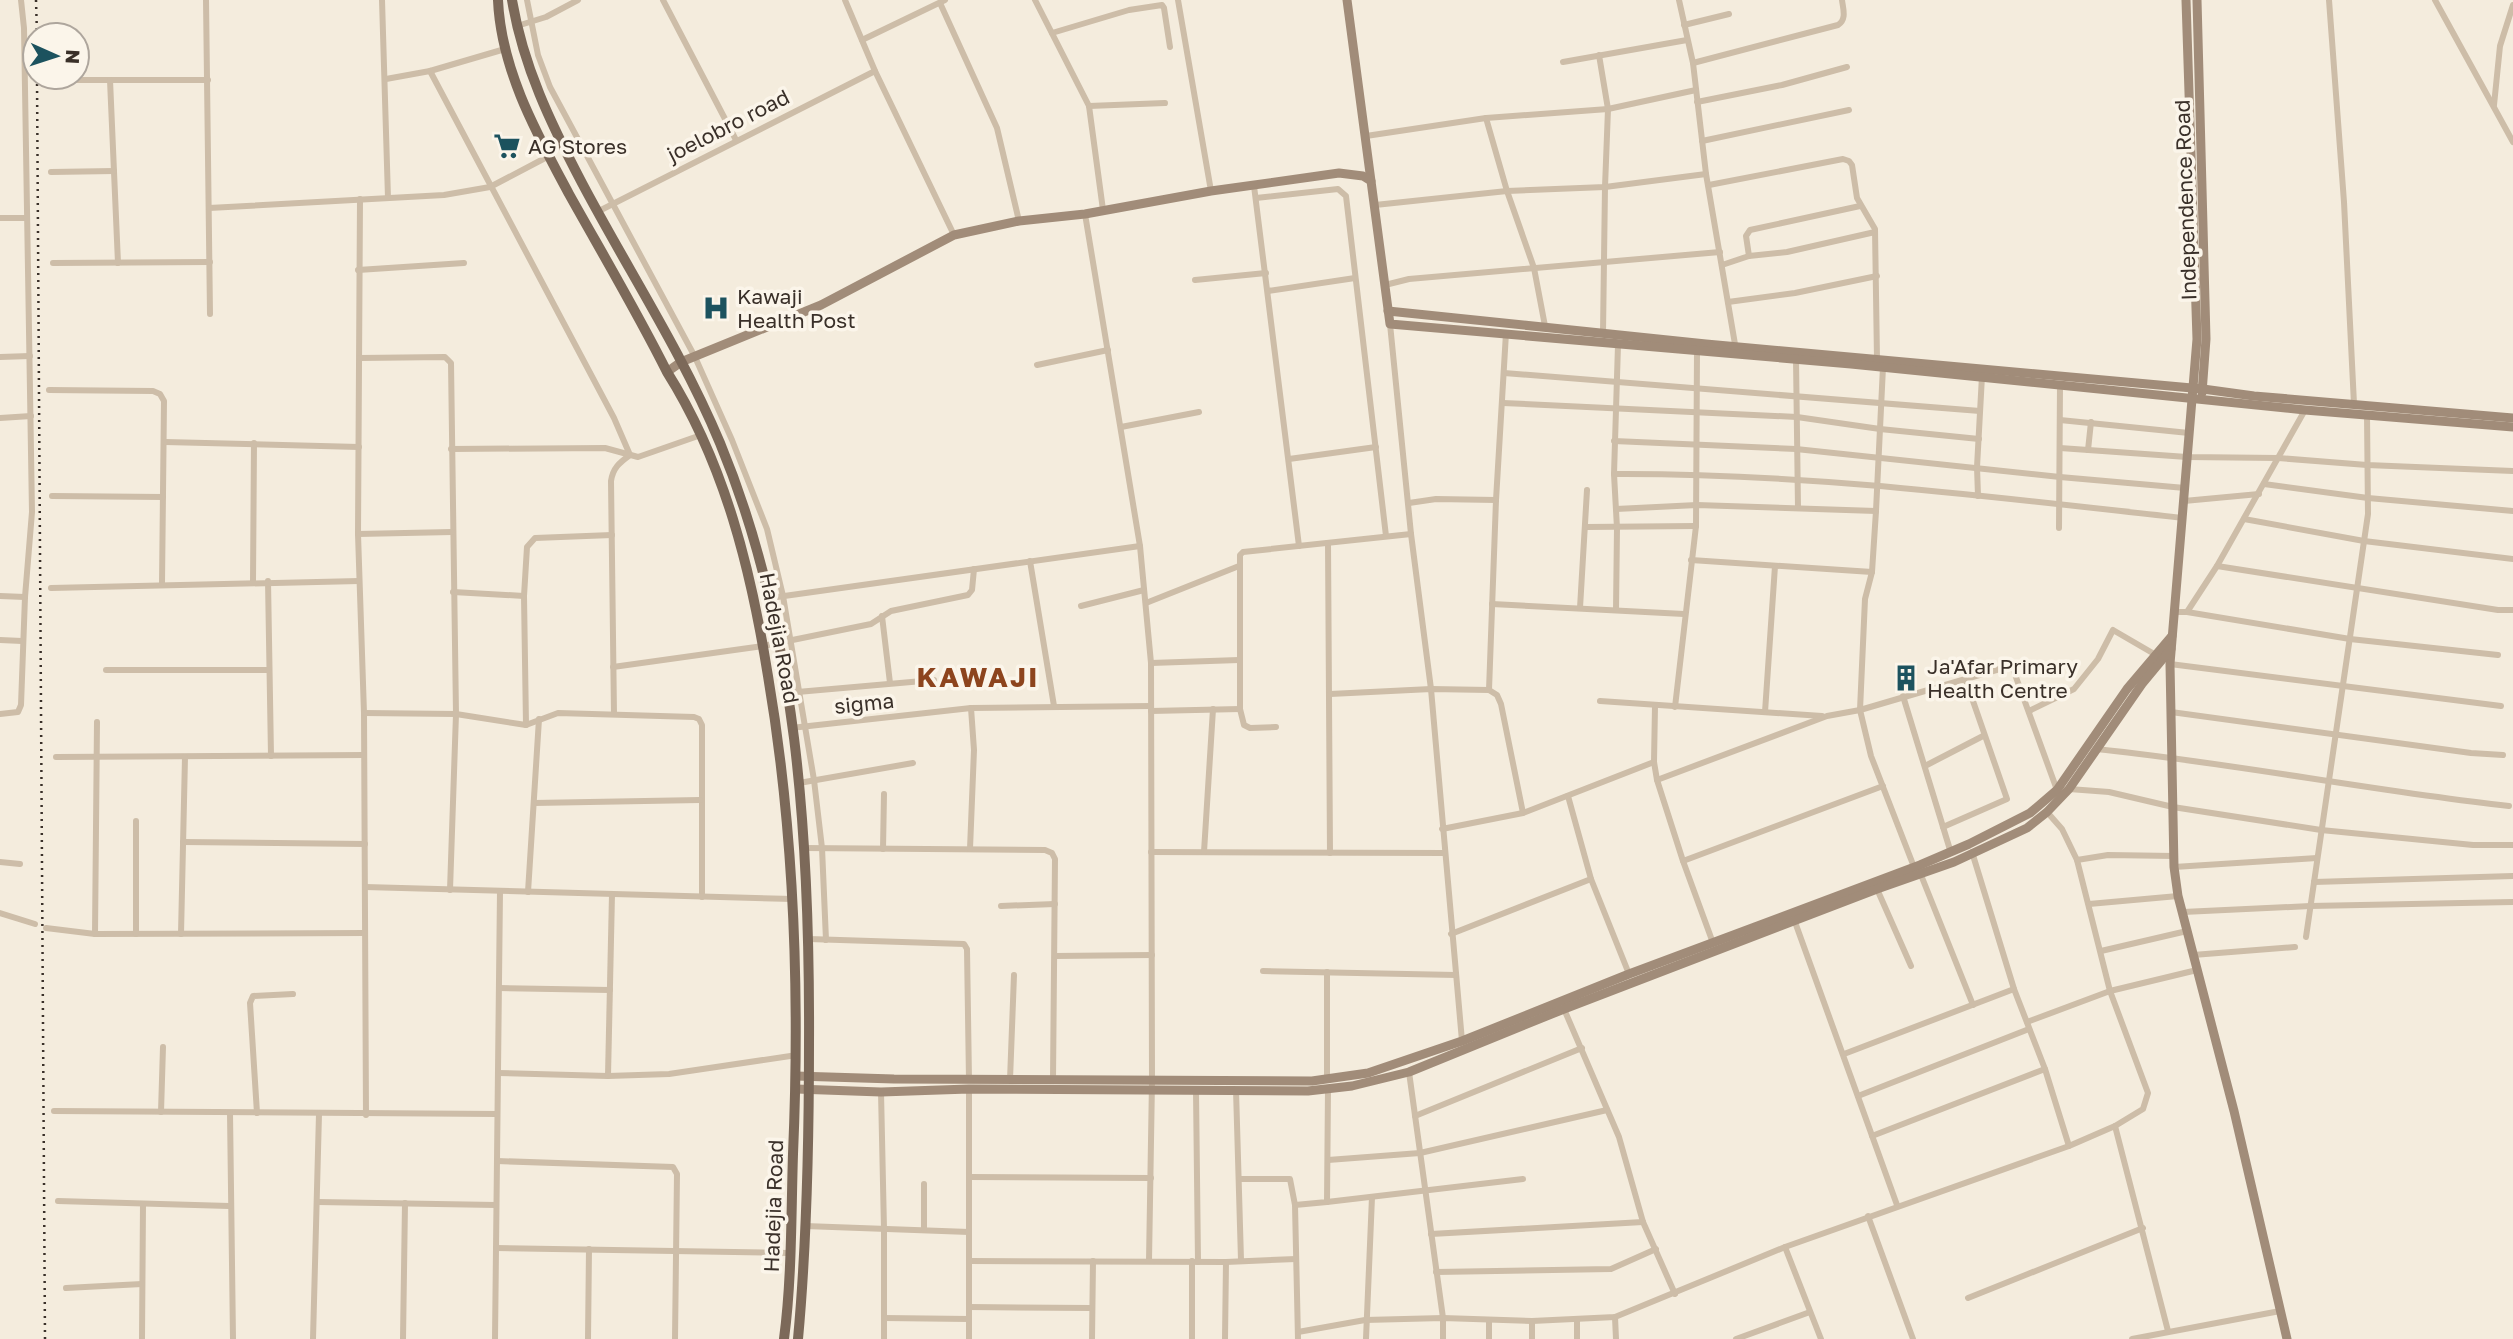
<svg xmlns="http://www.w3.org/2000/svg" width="2513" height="1339" viewBox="0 0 2513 1339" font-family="'Golos Text',sans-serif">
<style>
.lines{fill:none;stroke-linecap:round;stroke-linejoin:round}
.street{stroke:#cdbda8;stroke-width:6}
.secondary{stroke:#a18c79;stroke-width:9}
.primary{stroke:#7c6959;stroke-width:10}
.rail{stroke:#3a3029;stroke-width:2.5;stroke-dasharray:2 5;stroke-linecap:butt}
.labels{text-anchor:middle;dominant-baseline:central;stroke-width:7;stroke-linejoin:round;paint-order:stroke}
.street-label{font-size:21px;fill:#3a3029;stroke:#fbf5ea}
.poi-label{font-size:21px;fill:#3a3029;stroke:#fbf5ea;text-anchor:start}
.district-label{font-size:28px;font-weight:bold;letter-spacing:2px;fill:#8d441d;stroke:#fbf5ea}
</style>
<rect width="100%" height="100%" fill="#f4ecdd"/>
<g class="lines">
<g class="street">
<path d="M206,0l4,314"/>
<path d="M382,0l6,198"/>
<path d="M527,0l11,55 12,32 145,270 37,83 35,89 16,67 31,184 8,68 4,92"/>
<path d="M663,0l73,140"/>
<path d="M845,0l30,71 79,164"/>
<path d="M1035,0l54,106 14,104"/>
<path d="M1178,0l33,191"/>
<path d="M1679,0l14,63 13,111 30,176"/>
<path d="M2329,0l15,202 10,202"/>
<path d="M2435,0l78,142"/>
<path d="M940,3l57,125 22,93"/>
<path d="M1684,25l45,-11"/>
<path d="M517,26l29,-9 32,-17"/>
<path d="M1052,33l77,-23 33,-5 2,3 6,39"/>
<path d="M862,40l83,-40"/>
<path d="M1599,55l9,54 -3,78 -2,146"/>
<path d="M1563,62l124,-22"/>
<path d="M1693,63l145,-38c9,-6 5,-16 4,-25"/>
<path d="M430,71l184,347 16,37c-11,8 -17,13 -19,26l3,233"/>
<path d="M386,79l44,-8 75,-22"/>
<path d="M48,80h160"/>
<path d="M110,80l8,183"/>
<path d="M1697,102l85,-17 65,-18"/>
<path d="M2494,105l6,-59 13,-41"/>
<path d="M1089,106l76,-3"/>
<path d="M1486,118l21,73 27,77 11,58"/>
<path d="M1366,136l120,-18 122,-9 88,-19"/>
<path d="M1702,141l147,-31"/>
<path d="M51,172l63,-1"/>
<path d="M1709,185l134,-26 6,2 3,4 5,33 18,31 2,130"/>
<path d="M1254,186l45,360"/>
<path d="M1256,198l82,-9 8,7 40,340"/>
<path d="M360,199l-2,335 6,179 2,402"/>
<path d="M1375,205l132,-14 98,-4 101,-13"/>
<path d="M209,208l235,-13 46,-8 59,-31"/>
<path d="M597,212l278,-141"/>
<path d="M1085,214l55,332 11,117 1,418 -3,180"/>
<path d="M0,218h27"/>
<path d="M1749,256l-3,-20 4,-6 110,-24"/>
<path d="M53,263l157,-1"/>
<path d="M1722,265l27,-9 38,-4 88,-20"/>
<path d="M358,270l106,-7"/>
<path d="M1195,280l71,-7"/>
<path d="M1385,285l24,-6 311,-27"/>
<path d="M1268,291l87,-13"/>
<path d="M1728,302l67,-9 82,-17"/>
<path d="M1390,324l21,210 20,155 31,352"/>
<path d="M0,357l30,-1"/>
<path d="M360,358l85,-1 6,6 5,351 -6,176"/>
<path d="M1796,359l2,149"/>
<path d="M1037,365l71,-15"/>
<path d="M1883,367l-7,144 -4,61 -7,27 -5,111 11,46 43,111"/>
<path d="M1504,373l476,38"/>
<path d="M49,390l104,1 7,3 4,7 -2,183"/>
<path d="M1503,403l294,14 83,12 99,10"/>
<path d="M0,418l31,-2"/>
<path d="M2060,420l129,13"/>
<path d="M1121,427l78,-15"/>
<path d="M1614,441l182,8 264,28 125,11"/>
<path d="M165,442l194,5"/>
<path d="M2060,448l127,9 91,1 89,7 146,6"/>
<path d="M451,449l154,-1 33,9 63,-22"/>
<path d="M2088,450l3,-28"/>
<path d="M1289,459l87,-12"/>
<path d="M1614,474c191,-1 379,23 569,44"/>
<path d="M2264,484l104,14 145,13"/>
<path d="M52,496l111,1"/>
<path d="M1978,496l-1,-29 5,-91"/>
<path d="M2184,501l75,-7"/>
<path d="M1409,503l27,-4 60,1"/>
<path d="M1616,509l81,-4 179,6"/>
<path d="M2244,519l120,22 149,18"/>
<path d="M1586,527l110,-1"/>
<path d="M2059,528l1,-143"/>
<path d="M358,534l94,-2"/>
<path d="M1328,543l2,310"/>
<path d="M1691,560l181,12"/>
<path d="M1030,561l24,145"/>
<path d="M2217,566l281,44h15"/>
<path d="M268,581l3,175"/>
<path d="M253,582l1,-139"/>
<path d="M51,588l308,-7"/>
<path d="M453,592l71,4"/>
<path d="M0,596l25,1"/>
<path d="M770,598l370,-52"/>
<path d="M1146,603l93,-37"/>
<path d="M1492,604l192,10"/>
<path d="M1081,606l63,-16"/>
<path d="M1580,608l7,-118"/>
<path d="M1616,610l1,-82 -3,-54 4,-129"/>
<path d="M2175,612h12l30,-46 88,-156"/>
<path d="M2187,612l163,27 148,16"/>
<path d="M882,616l8,67"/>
<path d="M0,640l22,1"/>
<path d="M1151,663l88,-3"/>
<path d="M2170,664l331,42"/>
<path d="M613,667l150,-21 108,-22 20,-13 77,-16 4,-5 2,-21"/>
<path d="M106,670h163"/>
<path d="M1489,690l7,-190 10,-167"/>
<path d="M786,693l148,-13"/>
<path d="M1330,694l101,-5 58,1 8,5 4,9 22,109"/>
<path d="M1903,696l48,157"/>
<path d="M1600,701l222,15"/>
<path d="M1655,706l-1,56 3,18 26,81 30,82"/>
<path d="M1675,707l21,-181 1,-174"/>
<path d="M1151,711l89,-2"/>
<path d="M2029,711l45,-22 24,-30 15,-29 43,25"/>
<path d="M1765,712l10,-146"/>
<path d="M2171,712l300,41 32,2"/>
<path d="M364,713l92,1 70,11 32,-12 136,4 5,2 3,6v172"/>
<path d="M0,714l18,-2 3,-7 4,-108 7,-85 -8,-484 -3,-28"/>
<path d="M526,725l-2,-129 3,-49 8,-9 77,-3"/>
<path d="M1276,727l-26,1 -6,-3 -4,-16v-154l3,-3 168,-18"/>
<path d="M791,728l180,-20 180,-2"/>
<path d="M2096,749c138,14 275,42 413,57"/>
<path d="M56,757l308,-2"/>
<path d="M1925,766l58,-30"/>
<path d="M1657,780l170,-64 33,-6 150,-44 3,3 44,121"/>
<path d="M799,783l114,-20"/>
<path d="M2069,789l40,3 64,15 148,23 152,15h40"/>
<path d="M1568,796l23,83 38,95"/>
<path d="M534,803l166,-3"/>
<path d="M2047,812l15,17 15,31 33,131 38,102 -5,16 -28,17"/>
<path d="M1943,827l64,-28 -42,-121"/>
<path d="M1442,829l81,-16 131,-51"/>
<path d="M183,842l182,2"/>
<path d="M804,848l241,2 7,3 3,6 -2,221"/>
<path d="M883,849l1,-55"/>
<path d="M970,849l4,-99 -3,-42"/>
<path d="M1151,852l293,1"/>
<path d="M1204,852l9,-143"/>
<path d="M1972,852l42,137 31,80 24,77"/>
<path d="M2077,860l31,-5 66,1"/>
<path d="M1683,861l200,-75"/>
<path d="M0,862l20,2"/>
<path d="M2174,867l143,-9"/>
<path d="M1921,875l52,130"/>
<path d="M2314,882l199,-6"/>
<path d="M365,887l428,12"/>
<path d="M1877,889l34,77"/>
<path d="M528,892l11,-173"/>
<path d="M2089,904l89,-8"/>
<path d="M1001,906l54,-2"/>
<path d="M2183,912l127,-6 203,-4"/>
<path d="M0,913l35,11"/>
<path d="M1795,922l102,283"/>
<path d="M46,928l49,6 270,-1"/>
<path d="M95,934l2,-212"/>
<path d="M136,934v-113"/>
<path d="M181,934l4,-177"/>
<path d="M1451,934l140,-55"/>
<path d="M2306,937l62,-423 -1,-99"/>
<path d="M809,939l155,5 3,5 2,131"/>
<path d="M2101,951l86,-20"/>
<path d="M2193,955l102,-8"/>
<path d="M1055,956l97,-1"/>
<path d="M1263,971l193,4"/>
<path d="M499,988l111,2"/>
<path d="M1564,1009l55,128 24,85 32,72"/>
<path d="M2027,1022l83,-31 87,-21"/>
<path d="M1844,1054l170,-65"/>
<path d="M1409,1072l34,246v21"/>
<path d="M498,1073l110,3 61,-2 128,-19"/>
<path d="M608,1076l4,-182"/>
<path d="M1010,1080l4,-105"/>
<path d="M1327,1080v-108"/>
<path d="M1236,1090l5,170"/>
<path d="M1196,1091l2,171"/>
<path d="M881,1092l3,137v110"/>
<path d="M1858,1096l171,-67"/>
<path d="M54,1111l443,3"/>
<path d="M161,1112l2,-65"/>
<path d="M230,1113l3,226"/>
<path d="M257,1113l-7,-110 3,-7 40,-2"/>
<path d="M1415,1116l167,-68"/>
<path d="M1872,1136l173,-67"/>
<path d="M1328,1160l92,-7 187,-43"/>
<path d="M497,1161l176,6 4,7 -2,165"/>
<path d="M969,1177l182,1"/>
<path d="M1240,1179h50l5,26"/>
<path d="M58,1201l171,5"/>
<path d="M318,1202l178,3"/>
<path d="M1327,1202l196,-23"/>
<path d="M1868,1216l45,123"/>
<path d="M805,1226l164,6"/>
<path d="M924,1230v-46"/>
<path d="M1431,1234l212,-12"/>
<path d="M1785,1247l36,92"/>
<path d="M496,1248l293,5"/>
<path d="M970,1261l256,1 70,-3"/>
<path d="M1192,1261v78"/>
<path d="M1436,1272l175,-3 45,-20"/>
<path d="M66,1288l76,-4"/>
<path d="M1968,1298l175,-70"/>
<path d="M969,1307l122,1"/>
<path d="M1615,1317l1,22"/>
<path d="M884,1318l85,1"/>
<path d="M1577,1319v20"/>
<path d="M1532,1321v18"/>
<path d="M1489,1322v17"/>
<path d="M1298,1332l67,-12 78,-2 89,3 83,-4 170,-70 284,-101 46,-20 53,205"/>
<path d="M142,1339l1,-135"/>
<path d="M313,1339l6,-225"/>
<path d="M403,1339l2,-136"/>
<path d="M495,1339l5,-448"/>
<path d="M588,1339l1,-90"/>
<path d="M969,1339v-250"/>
<path d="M1092,1339l1,-78"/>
<path d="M1225,1339l1,-77"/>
<path d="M1298,1339l-3,-134 32,-3 1,-113"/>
<path d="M1366,1339l6,-142"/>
<path d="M1736,1339l74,-27"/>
<path d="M2132,1339l148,-28"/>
</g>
<g class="secondary">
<path d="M1347,0l24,181"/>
<path d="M2186,0l11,339 -27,325 4,203 4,29 56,215 53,228"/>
<path d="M2197,0l9,339 -4,54"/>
<path d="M1388,311l318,33 497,45 51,7 259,22"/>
<path d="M667,372l14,-10 140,-57 133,-70 65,-14 66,-7 126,-23 128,-18 24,3 8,5 19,143 461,40 454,46 208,17"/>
<path d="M796,1076l98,3 418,2 56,-8 94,-32 167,-67 291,-109 49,-21 61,-31 27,-23 70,-101 45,-53"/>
<path d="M796,1089l85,3 88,-3 339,2 44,-5 57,-14 155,-63 313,-120 77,-27 73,-34 20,-16 22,-23 73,-105 29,-35"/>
</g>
<g class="primary">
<path d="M498,0c3,70 39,134 71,194 33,59 68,118 98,178 58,92 84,198 101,304 27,159 32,317 25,478 -2,62 -1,124 -9,185"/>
<path d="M512,0c11,66 39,124 70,183 46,87 100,169 138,260 78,188 90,401 89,601 0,98 -2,197 -11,295"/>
</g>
<g class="rail">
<path d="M36,0l1,35"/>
<path d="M37,77l8,1262"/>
</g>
</g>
<defs>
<g id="supermarket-bare" transform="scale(2.1)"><path d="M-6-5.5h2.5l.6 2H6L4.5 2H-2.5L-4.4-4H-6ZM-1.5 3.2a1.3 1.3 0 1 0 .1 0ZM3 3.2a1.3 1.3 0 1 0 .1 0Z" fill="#1c525e" stroke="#fbf5ea" stroke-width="2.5" paint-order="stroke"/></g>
<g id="hospital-bare" transform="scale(2.1)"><path d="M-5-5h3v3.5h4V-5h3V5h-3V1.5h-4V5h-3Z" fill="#1c525e" stroke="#fbf5ea" stroke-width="2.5" paint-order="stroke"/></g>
<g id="building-bare" transform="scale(2.1)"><path d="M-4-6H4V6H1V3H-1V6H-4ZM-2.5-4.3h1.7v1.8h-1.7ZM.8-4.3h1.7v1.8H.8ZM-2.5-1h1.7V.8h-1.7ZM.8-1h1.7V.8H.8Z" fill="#1c525e" stroke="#fbf5ea" stroke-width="2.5" paint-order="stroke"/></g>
</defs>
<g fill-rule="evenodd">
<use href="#supermarket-bare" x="507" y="146"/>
<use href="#hospital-bare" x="716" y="308"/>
<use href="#building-bare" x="1906" y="678"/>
</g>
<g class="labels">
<g class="street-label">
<text transform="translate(728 125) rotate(-27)">joelobro road</text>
<text transform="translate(2185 200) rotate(-92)">Independence Road</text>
<text transform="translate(780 638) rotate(79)">Hadejia Road</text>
<text transform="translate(864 703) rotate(-6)">sigma</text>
<text transform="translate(773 1206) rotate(-88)">Hadejia Road</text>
</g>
<g class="poi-label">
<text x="528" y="146">AG Stores</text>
<text x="737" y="296">Kawaji<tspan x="737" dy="24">Health Post</tspan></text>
<text x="1927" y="666">Ja'Afar Primary<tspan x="1927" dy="24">Health Centre</tspan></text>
</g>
<g class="district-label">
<text x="978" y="676">KAWAJI</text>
</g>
</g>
<g transform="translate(56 56) rotate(93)"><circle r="33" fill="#fbf5ea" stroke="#aea69d" stroke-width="2"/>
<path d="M0-5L12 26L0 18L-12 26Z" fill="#1c525e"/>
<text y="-10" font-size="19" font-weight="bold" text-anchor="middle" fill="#3a3029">N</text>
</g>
</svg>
